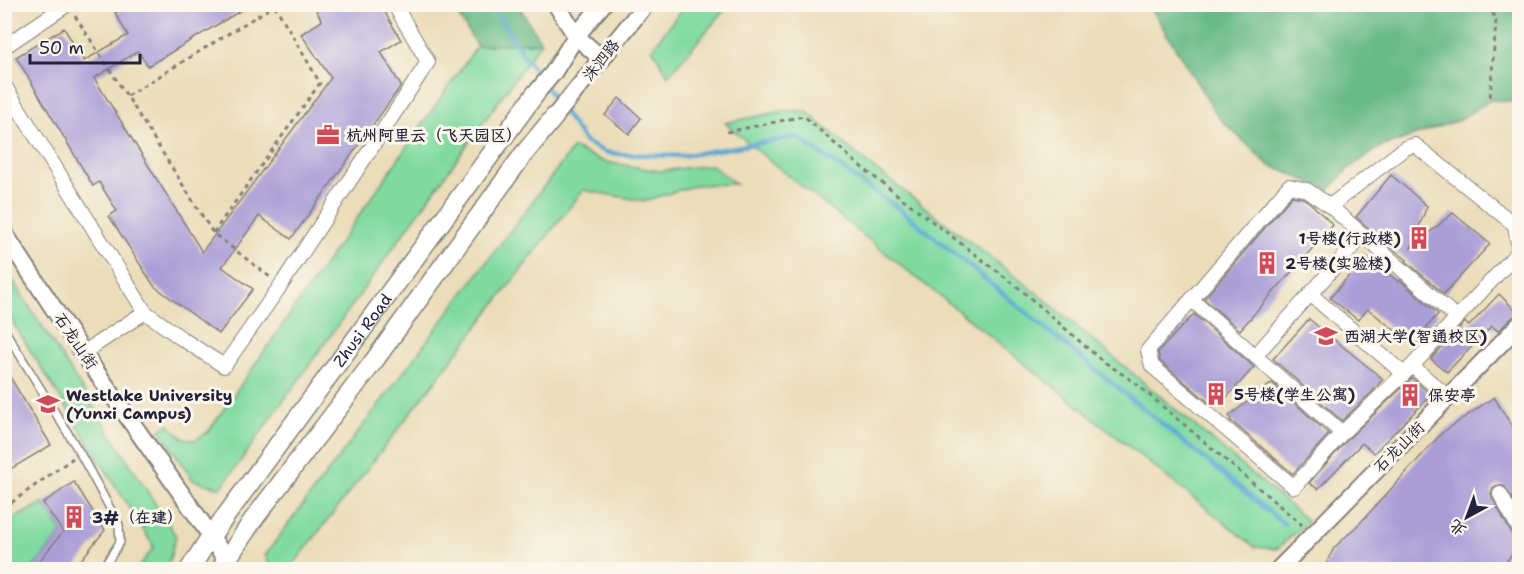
<svg xmlns="http://www.w3.org/2000/svg" width="1524" height="574" viewBox="0 0 1524 574" font-family="'Shantell Sans','LXGW WenKai TC',sans-serif">
<style>
.green{fill:#80daa0;stroke:#517e6e;stroke-width:1.5}
.forest{fill:#68ba86;stroke:#456e60;stroke-width:1.5}
.lines{fill:none;stroke-linecap:round;stroke-linejoin:round}
.stream{stroke:#59a8d3;stroke-width:4.5}
.building{fill:#aa9ed7}
.service-casing{stroke:#86807a;stroke-width:10}
.minor-casing{stroke:#86807a;stroke-width:16}
.tertiary-casing{stroke:#86807a;stroke-width:20}
.secondary-casing{stroke:#86807a;stroke-width:21}
.path{stroke:#86807a;stroke-width:3;stroke-dasharray:4.5 4.5;stroke-linecap:butt}
.service{stroke:#fff;stroke-width:7}
.minor{stroke:#fff;stroke-width:14}
.tertiary{stroke:#fff;stroke-width:16}
.secondary{stroke:#fff;stroke-width:18}
.labels{text-anchor:middle;dominant-baseline:central;stroke-width:6;stroke-linejoin:round;paint-order:stroke}
.street-label{font-size:16px;fill:#22223b;stroke:#fbf7ec}
.poi-label{font-size:16px;font-weight:bold;fill:#22223b;stroke:#fbf7ec;text-anchor:start}
</style>
<rect width="100%" height="100%" fill="#fbf7ec"/>
<filter id="ink" filterUnits="userSpaceOnUse"><feTurbulence type="fractalNoise" baseFrequency=".0167" numOctaves="2"/><feDisplacementMap in="SourceGraphic" scale="12" xChannelSelector="R" yChannelSelector="G"/><feConvolveMatrix kernelMatrix="1 2 1 2 8 2 1 2 1" color-interpolation-filters="sRGB"/></filter>
<filter id="wash" filterUnits="userSpaceOnUse"><feTurbulence type="fractalNoise" baseFrequency=".008" numOctaves="4" result="noise"/><feDisplacementMap in="SourceGraphic" scale="24" xChannelSelector="R" yChannelSelector="G"/><feGaussianBlur stdDeviation="1.35" result="paint"/><feColorMatrix in="noise" values="0 0 0 0 0 0 0 0 0 0 0 0 0 0 0 0 0 1.4 0 .05"/><feComposite in="paint" operator="in"/></filter>
<g filter="url(#wash)">
<rect width="100%" height="100%" fill="#ebddb9"/>
<g class="green">
<path d="M686,4l43,1 -61,71 -16,-28z"/>
<path d="M541,42l-320,446 -28,-8 -33,-50 8,-6 15,14 12,2 13,-8 269,-386z"/>
<path d="M783,111h23l56,48 180,138 266,224 -31,28 -22,-2 -485,-386 -45,-38z"/>
<path d="M573,148l32,14 55,9 51,-6 25,19 -39,1 -53,16 -61,-11 -293,379h-19l-6,-14z"/>
<path d="M8,273l168,263 -9,33h-30l17,-22 -149,-237v-35z"/>
<path d="M43,503l20,29 -31,37h-26l-2,-2v-43z"/>
</g>
<g class="forest">
<path d="M452,5h66l23,37 -64,4z"/>
<path d="M1149,5h370v97l-29,-2 -31,20 -78,27 -33,22 -19,21 -60,-25 -51,-48z"/>
</g>
<g class="lines">
<g class="stream">
<path d="M492,4l23,39 26,37"/>
<path d="M546,87l12,17"/>
<path d="M563,111l22,31 20,10 13,2 63,2 116,-19 104,73 383,314"/>
</g>
</g>
<g id="blocks">
<g class="building">
<path d="M130,4h122l-104,62 -10,-15 -44,27 108,174 129,-174 -30,-44 21,-13 -9,-17h67l21,36 -20,12 20,34 -110,153 -32,-23 -37,51 31,22 -34,45 -65,-48 -45,-70 8,-5 -18,-29 -6,4 -77,-129 48,-29 20,33 44,-26 -13,-22z"/>
<path d="M619,98l22,20 -12,16 -24,-19z"/>
<path d="M1391,175l36,31 -16,42 42,-35 37,31 -46,50 -38,-33 1,-1 -19,-15 -32,-28z"/>
<path d="M1292,196l11,2 5,3 25,24 -93,105 -36,-31z"/>
<path d="M1366,256l33,26 1,-2 38,34 -26,30 -44,-35 -10,11 -28,-22z"/>
<path d="M1499,294l20,20 -6,3 -15,14 -6,-5 -45,46 -16,-13 34,-37 4,4z"/>
<path d="M1194,314l60,53 -35,39 -2,-2 -4,2 -53,-45 -2,-9z"/>
<path d="M1309,319l74,60 -10,12 -31,30 -69,-62z"/>
<path d="M4,367l47,78 -47,28z"/>
<path d="M1412,378l19,17 -57,58 -12,-10 -44,46 -9,-6 39,-44z"/>
<path d="M1272,383l57,51 -36,40 -63,-54 1,-2 -2,-2z"/>
<path d="M1494,397l26,42v72l-15,-24 -4,-2 -5,1 -3,3 -2,4 1,5 20,36 3,3 5,2v4l-20,27h-177l11,-22 27,-26 81,-89z"/>
<path d="M74,482l31,48 -32,40h-41l31,-38 -20,-29z"/>
</g>
</g>
</g>
<g filter="url(#ink)">
<use href="#blocks" fill-opacity="0" stroke="#86807a" stroke-width="1.5"/>
<g class="lines">
<g class="service-casing">
<path id="service" d="M4,329l76,124 39,72 1,17 -18,28"/>
</g>
<g class="minor-casing">
<g id="minor">
<path d="M4,47l64,-43"/>
<path d="M4,85l141,227 36,26 43,28 57,-81 147,-223 -34,-58"/>
<path d="M1330,206l127,112"/>
<path d="M1310,294l94,80"/>
<path d="M1192,300l150,133"/>
<path d="M83,353l62,-41"/>
<path d="M1255,356l108,-121"/>
<path d="M1412,366l107,-115 -4,-26 -100,-80 -10,3 -75,58 -23,-16 -18,-4 -141,164 4,16 142,121 48,-54 70,-67 36,31"/>
<path d="M1500,494l20,36"/>
</g>
</g>
<g class="tertiary-casing">
<g id="tertiary">
<path d="M556,4l20,32 26,23"/>
<path d="M536,93l17,-20 23,-37 27,-32"/>
<path d="M555,116l91,-112"/>
<path d="M4,233l79,120 128,183 21,34"/>
<path d="M1278,570l242,-246"/>
</g>
</g>
<g class="secondary-casing">
<g id="secondary">
<path id="s1" d="M189,570l22,-34 325,-443"/>
<path d="M220,570l33,-50 121,-159 149,-206 32,-39"/>
</g>
</g>
<g class="path">
<path d="M1489,4l7,17 -6,79"/>
<path d="M75,16l52,80 86,137 57,44"/>
<path d="M127,96l148,-91"/>
<path d="M727,132l77,-16 56,50 159,122 81,71 34,23 168,143"/>
<path d="M213,233l107,-150 -46,-79"/>
<path d="M4,508l69,-50"/>
</g>
<use href="#service" class="service"/>
<use href="#minor" class="minor"/>
<use href="#tertiary" class="tertiary"/>
<use href="#secondary" class="secondary"/>
</g>
</g>
<defs>
<g id="office-bare" transform="scale(1.8)"><path d="M-6-3h4V-5.5h4V-3h4V5H-6ZM-1-4.5V-3h2v-1.5ZM-6 0V1H6V0Z" fill="#d1495b" stroke="#fbf7ec" stroke-width="2.5" paint-order="stroke"/></g>
<g id="building-bare" transform="scale(1.8)"><path d="M-4-6H4V6H1V3H-1V6H-4ZM-2.5-4.3h1.7v1.8h-1.7ZM.8-4.3h1.7v1.8H.8ZM-2.5-1h1.7V.8h-1.7ZM.8-1h1.7V.8H.8Z" fill="#d1495b" stroke="#fbf7ec" stroke-width="2.5" paint-order="stroke"/></g>
<g id="university-bare" transform="scale(1.8)"><path d="M0-5L7-2L0 1L-7-2ZM-4 1L0 2.5L4 1V4Q0 6-4 4Z" fill="#d1495b" stroke="#fbf7ec" stroke-width="2.5" paint-order="stroke"/></g>
</defs>
<g fill-rule="evenodd">
<use href="#office-bare" x="328" y="135"/>
<use href="#building-bare" x="1419" y="238"/>
<use href="#building-bare" x="1267" y="263"/>
<use href="#university-bare" x="1326" y="336"/>
<use href="#building-bare" x="1216" y="394"/>
<use href="#building-bare" x="1410" y="395"/>
<use href="#university-bare" x="48" y="404"/>
<use href="#building-bare" x="74" y="517"/>
</g>
<g class="labels">
<g class="street-label">
<text transform="translate(601 60) rotate(-51)">洙泗路</text>
<text stroke="none"><textPath href="#s1" startOffset="296">Zhusi Road</textPath></text>
<text transform="translate(76 341) rotate(56)">石龙山街</text>
<text transform="translate(1399 447) rotate(-45)">石龙山街</text>
</g>
<g class="poi-label">
<text x="346" y="135">杭州阿里云（飞天园区）</text>
<text x="1401" y="238" text-anchor="end">1号楼(行政楼)</text>
<text x="1285" y="263">2号楼(实验楼)</text>
<text x="1344" y="336">西湖大学(智通校区)</text>
<text x="1234" y="394">5号楼(学生公寓)</text>
<text x="66" y="395">Westlake University<tspan x="66" dy="18">(Yunxi Campus)</tspan></text>
<text x="1428" y="395">保安亭</text>
<text x="92" y="517">3#（在建）</text>
</g>
</g>
<rect width="1524" height="574" fill="none" stroke="#fbf7ec" stroke-width="24"/>
<g transform="translate(1467 517) rotate(221)" stroke="#fbf7ec" stroke-width="4.5" paint-order="stroke">
<path d="M0-4.5L10 22L0 15L-10 22Z" fill="#22223b"/>
<text y="-9" font-size="16" font-weight="bold" text-anchor="middle" fill="#22223b">北</text>
</g>
<path d="M30 54v9h110v-9" fill="none" stroke="#22223b" stroke-width="3"/>
<text x="39" y="54" font-size="18" fill="#22223b" stroke="#fbf7ec" stroke-width="4.5" paint-order="stroke">50 m</text>
</svg>
